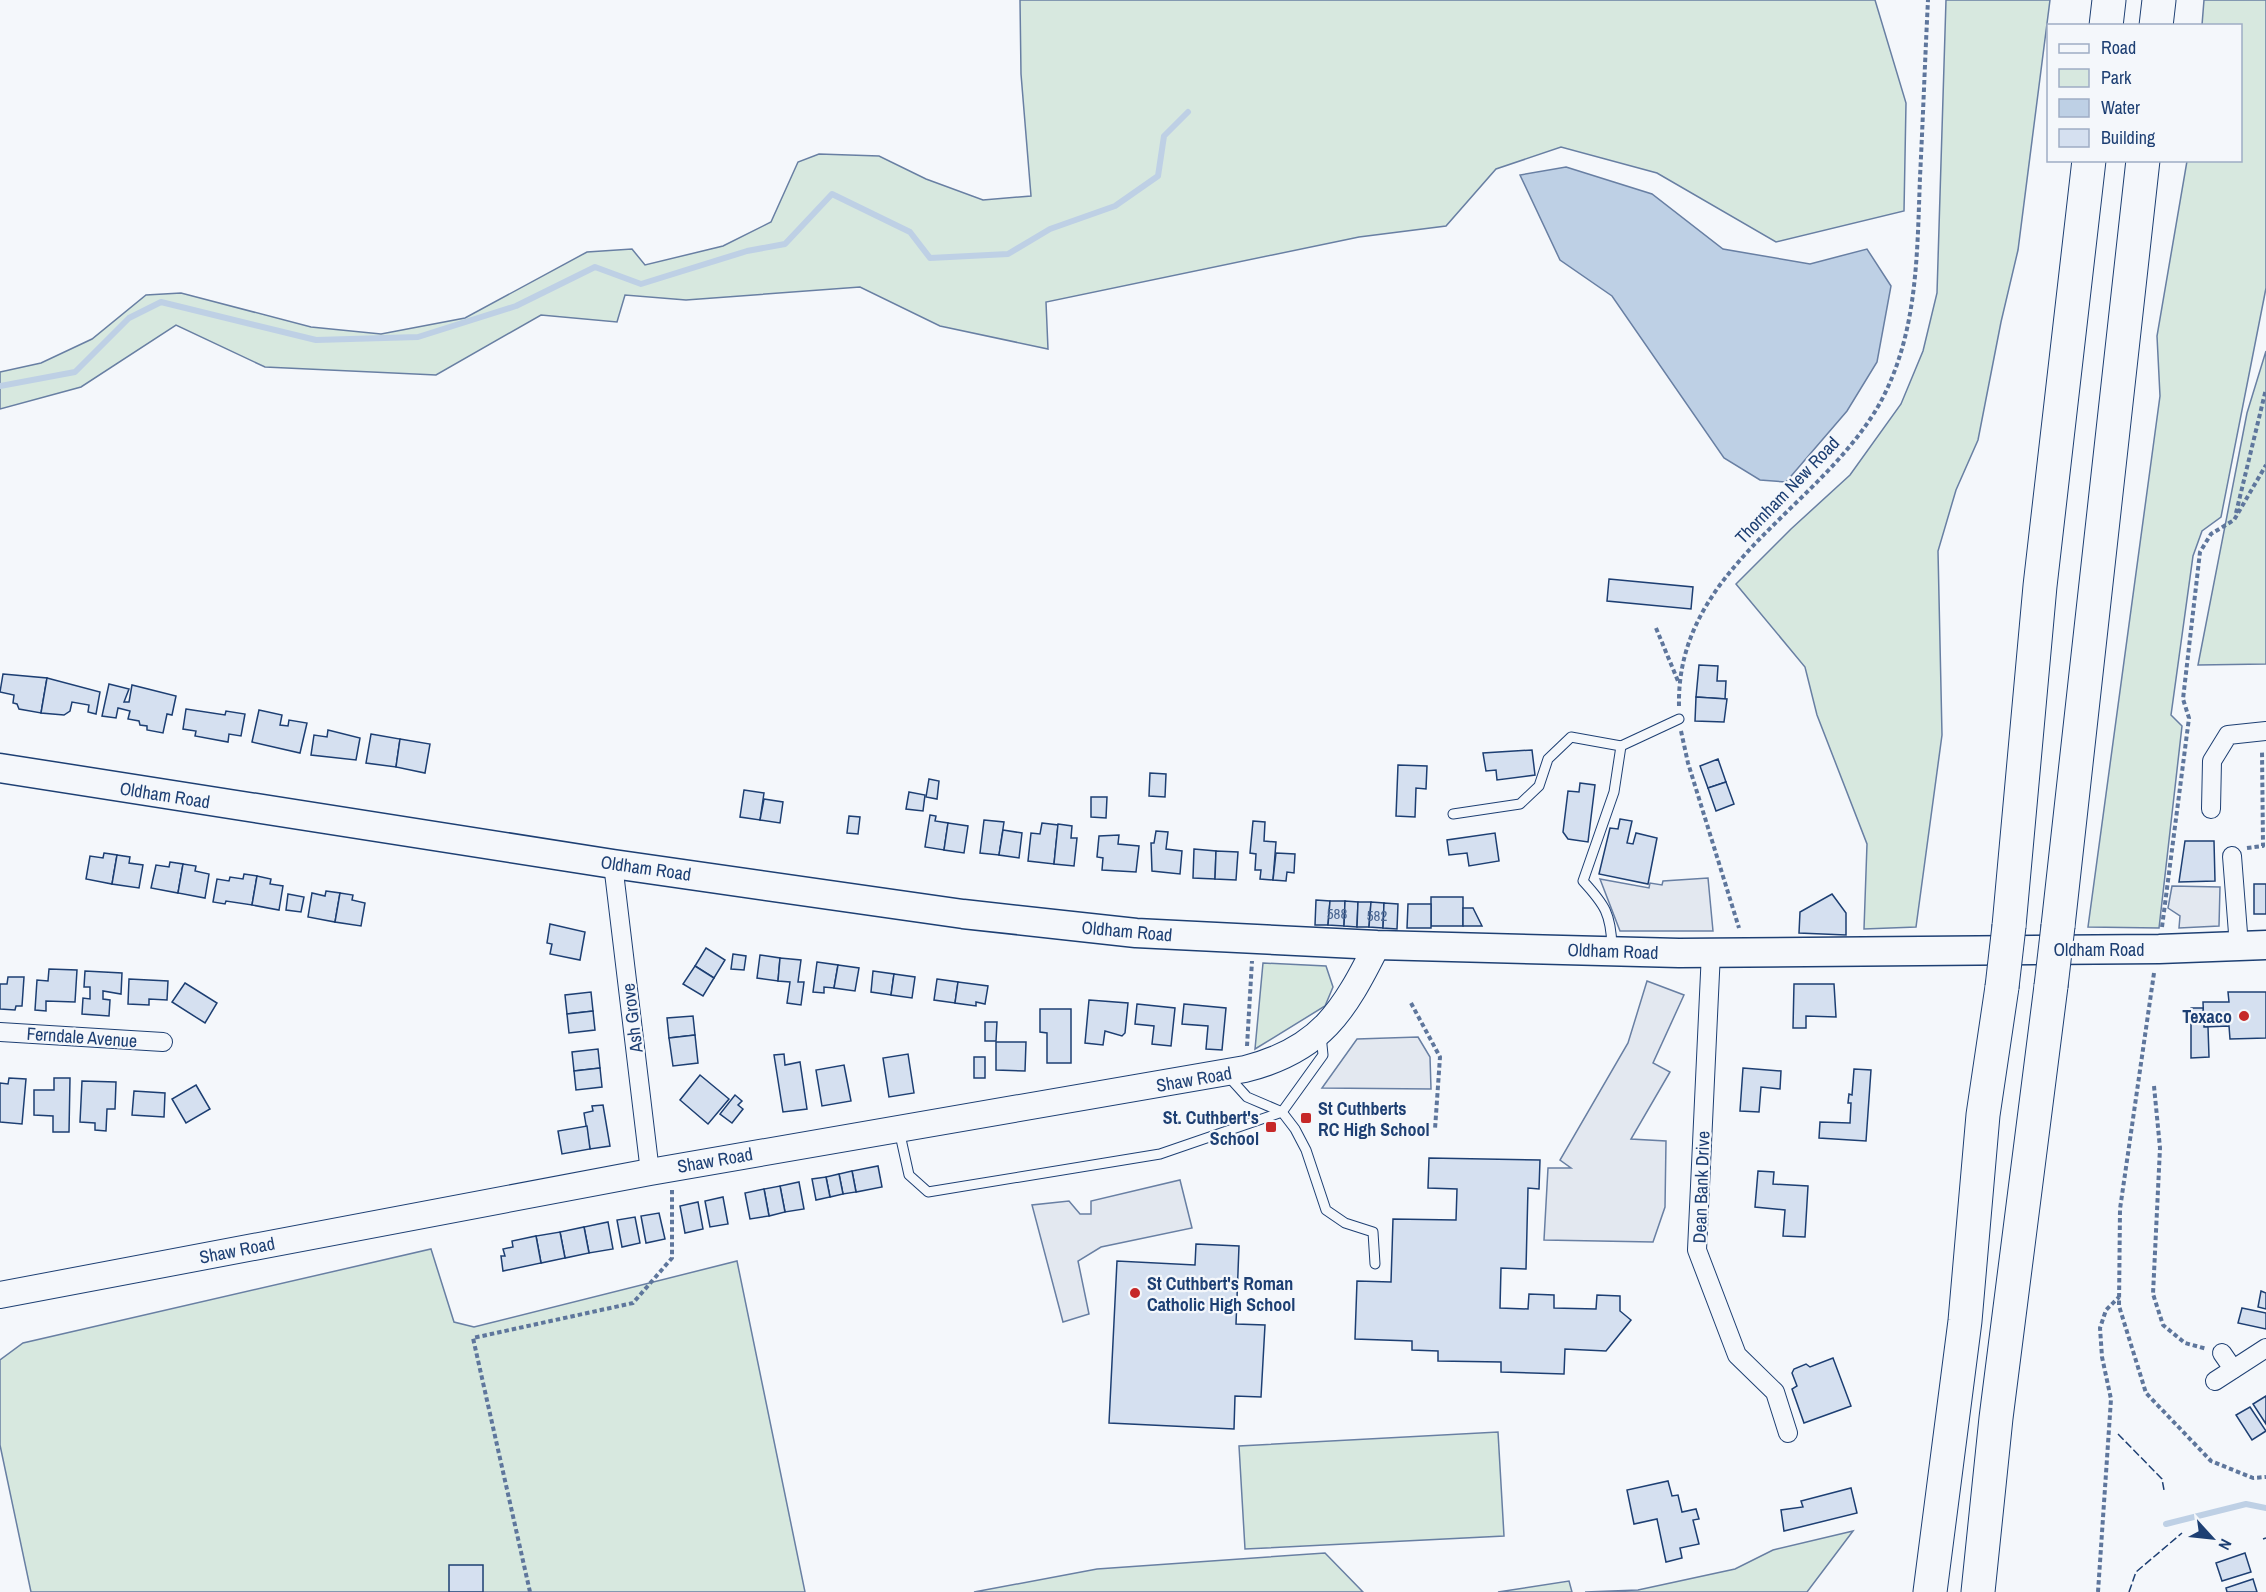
<svg xmlns="http://www.w3.org/2000/svg" width="2266" height="1592" viewBox="0 0 2266 1592" font-family="'Archivo Narrow',sans-serif">
<style>
.green{fill:#d7e8df;stroke:#687fa3;stroke-width:1.5}
.parking{fill:#e3e8f0;stroke:#687fa3;stroke-width:1.5}
.water{fill:#bed0e5;stroke:#687fa3;stroke-width:1.5}
.lines{fill:none;stroke-linecap:round;stroke-linejoin:round}
.stream{stroke:#bed0e5;stroke-width:6}
.building{fill:#d5e0f0;stroke:#1d3f73;stroke-width:1.5}
.lane-casing{stroke:#1d3f73;stroke-width:11}
.street-casing{stroke:#1d3f73;stroke-width:20}
.secondary-casing{stroke:#1d3f73;stroke-width:28}
.primary-casing{stroke:#1d3f73;stroke-width:31}
.highway-casing{stroke:#1d3f73;stroke-width:35}
.path{stroke:#5e769c;stroke-width:4;stroke-dasharray:4.5 3;stroke-linecap:butt}
.lane{stroke:#f4f7fb;stroke-width:9}
.street{stroke:#f4f7fb;stroke-width:18}
.secondary{stroke:#f4f7fb;stroke-width:26}
.primary{stroke:#f4f7fb;stroke-width:28}
.highway{stroke:#f4f7fb;stroke-width:33}
.highway-bridge-casing{stroke:#1d3f73;stroke-width:35;stroke-linecap:butt}
.highway-bridge{stroke:#f4f7fb;stroke-width:33}
.fence{stroke:#1d3f73;stroke-width:1.5;stroke-dasharray:8 3;stroke-linecap:butt}
.poi-dot{fill:#c62828;stroke:#f4f7fb;stroke-width:2}
.labels{text-anchor:middle;dominant-baseline:central;stroke-width:4.5;stroke-linejoin:round;paint-order:stroke}
.number-label{font-size:15px;fill:#4b6792}
.street-label{font-size:18px;fill:#1d3f73;stroke:#f4f7fb}
.poi-label{font-size:18px;font-weight:bold;fill:#1d3f73;stroke:#f4f7fb;text-anchor:end}
</style>
<rect width="100%" height="100%" fill="#f4f7fb"/>
<g class="green">
<path d="M1020,0h855l31,103 -2,108 -128,31 -119,-69 -96,-26 -65,22 -50,57 -87,11 -313,65 2,47 -108,-23 -80,-39 -174,13 -61,-5 -8,27 -76,-7 -105,60 -171,-8 -89,-42 -95,62 -81,22v-37l41,-9 51,-24 54,-44 35,-2 130,34 70,7 84,-16 122,-66 45,-3 13,16 78,-19 48,-24 27,-60 21,-8 60,2 47,23 57,21 48,-4 -10,-122z"/>
<path d="M1946,0h104l-32,250 -17,72 -23,118 -22,50 -18,61 4,184 -26,192 -52,2 3,-85 -50,-129 -12,-48 -69,-83 55,-55 59,-54 51,-71 22,-53 14,-58z"/>
<path d="M2204,0h62v288l-45,229 -19,14 -9,25 -22,159 11,11 -23,202 -71,-1 72,-531 -3,-60 30,-175 53,-1v-134l-38,-1z"/>
<path d="M2266,351v313l-68,1 49,-252z"/>
<path d="M1263,963l63,3 7,21 -8,19 -70,43z"/>
<path d="M431,1249l23,73 20,5 263,-66 68,331h-774l-31,-147v-85l23,-17z"/>
<path d="M1498,1432l6,104 -259,13 -6,-103z"/>
<path d="M1853,1531l-46,61h-222l53,-2 97,-21 38,-19z"/>
<path d="M1325,1553l38,39h-389l123,-23z"/>
<path d="M1569,1581l3,11h-74z"/>
</g>
<g class="parking">
<path d="M1708,878l5,53h-93l-20,-52 49,9 1,-5 12,2 1,-4z"/>
<path d="M2172,886l48,1 -1,39 -40,2 1,-12 -12,-8z"/>
<path d="M1647,981l37,14 -31,68 17,9 -39,67 35,2 -1,66 -12,35 -109,-2 4,-72h23l-11,-8 68,-117z"/>
<path d="M1418,1037l12,20 1,32 -109,-1 35,-49z"/>
<path d="M1180,1180l12,48 -91,19 -23,14 11,53 -26,8 -31,-117 37,-4 11,13h11v-13z"/>
</g>
<path class="water" d="M1566,167l86,27 71,55 87,15 57,-15 24,37 -14,76 -30,49 -61,71 -26,-2 -36,-22 -112,-162 -52,-36 -40,-85z"/>
<g class="lines">
<g class="stream">
<path d="M0,386l75,-14 54,-54 32,-16 155,38 102,-3 98,-31 79,-39 46,17 106,-33 38,-7 47,-50 78,38 20,26 78,-4 42,-25 65,-23 43,-30 6,-40 24,-24"/>
<path d="M2166,1524l80,-20 20,4"/>
</g>
</g>
<g class="building">
<path d="M1609,579l84,8 -2,22 -84,-8z"/>
<path d="M1699,665l19,1 -1,15h9l-1,18 -29,-2z"/>
<path d="M3,674l44,4 -6,35 -22,-4 -2,-5 -4,-1 1,-8 -14,-3z"/>
<path d="M47,678l53,14 -4,22 -8,-2 1,-7 -17,-3 -2,9 -6,4 -23,-2z"/>
<path d="M109,684l20,5 -5,13h5l3,-17 44,11 -4,19 -5,-1 -4,19 -16,-3v-4l-7,-1 -1,-4 -11,-2 2,-8 -12,-3 -2,10 -14,-2z"/>
<path d="M1696,697l31,2 -3,23 -29,-1z"/>
<path d="M186,709l39,6 1,-4 19,3 -4,22 -12,-2 -1,8 -33,-6 1,-5 -13,-2z"/>
<path d="M259,710l23,5 -2,10 8,1 1,-6 18,3 -7,30 -48,-11z"/>
<path d="M328,730l32,8 -4,22 -45,-5 3,-20 13,2z"/>
<path d="M371,734l29,5 -4,28 -30,-4z"/>
<path d="M400,739l30,5 -5,29 -29,-6z"/>
<path d="M1532,750l3,25 -38,5 -1,-10 -10,1 -3,-18z"/>
<path d="M1718,759l8,23 -18,6 -8,-22z"/>
<path d="M1398,765l29,1 -1,23 -10,-1 -1,29 -19,-1z"/>
<path d="M1150,773l16,1 -1,23 -16,-1z"/>
<path d="M929,779l10,2 -2,18 -11,-2z"/>
<path d="M1726,782l8,22 -18,7 -8,-23z"/>
<path d="M1580,783l15,2 -7,57 -20,-3 -5,-7 5,-41 11,1z"/>
<path d="M744,790l20,3 -4,27 -20,-3z"/>
<path d="M909,792l16,3 -2,16 -17,-2z"/>
<path d="M1091,797h16l-1,21 -15,-1z"/>
<path d="M764,799l19,3 -3,21 -20,-3z"/>
<path d="M930,815l6,1 -1,5 13,2 -4,27 -19,-3z"/>
<path d="M849,816l11,1 -2,17 -11,-1z"/>
<path d="M1620,819l12,2 -5,22 6,1 3,-11 21,5 -9,46 -49,-10 11,-46 8,1z"/>
<path d="M984,820l20,2 -5,33 -19,-2z"/>
<path d="M1253,821l12,1 -1,19 12,1 -3,38 -13,-1 1,-9h-6l1,-16 -6,-1z"/>
<path d="M948,823l20,3 -4,27 -20,-3z"/>
<path d="M1042,823l16,2 -4,39 -26,-3 3,-28 9,1z"/>
<path d="M1058,824l14,2 -1,12h6l-3,28 -20,-2z"/>
<path d="M1003,830l19,3 -3,25 -20,-3z"/>
<path d="M1156,831l12,1 -2,17 16,2 -2,23 -28,-3 -1,-28h3z"/>
<path d="M1495,833l4,28 -30,5 -2,-13 -18,2 -2,-15z"/>
<path d="M1119,835l-1,9 21,2 -3,26 -34,-2 1,-12 -6,-1 2,-21z"/>
<path d="M2185,841h29l1,40 -36,1z"/>
<path d="M1194,849l22,2 -1,28 -22,-1z"/>
<path d="M1216,851l22,1 -2,28 -21,-1z"/>
<path d="M104,853l13,2 -5,29 -26,-5 4,-23 13,2z"/>
<path d="M1276,853l19,1 -1,19 -7,-1 -1,9 -13,-1z"/>
<path d="M117,855l13,2 -1,6 14,2 -4,23 -27,-4z"/>
<path d="M170,862l13,2 -5,29 -27,-5 5,-23 13,2z"/>
<path d="M183,864l13,2 -1,5 14,3 -4,24 -27,-5z"/>
<path d="M244,874l13,2 -5,29 -26,-4 -1,3 -12,-2 4,-23 12,2 1,-4 13,2z"/>
<path d="M257,876l14,3 -1,5 13,2 -4,24 -27,-5z"/>
<rect x="2254" y="884" width="12" height="30"/>
<path d="M326,891l14,2 -5,29 -27,-5 4,-24 13,3z"/>
<path d="M340,893l13,2 -1,5 13,3 -4,23 -26,-4z"/>
<path d="M288,894l16,3 -3,15 -15,-2z"/>
<path d="M1832,894l14,19v22l-47,-2 1,-21z"/>
<rect x="1431" y="897" width="32" height="29"/>
<path d="M1316,900l14,1 -2,24h-13z"/>
<path d="M1330,901h15l-1,25 -16,-1z"/>
<path d="M1345,901l13,1 -1,25 -13,-1z"/>
<path d="M1358,902h13l-2,25h-12z"/>
<path d="M1371,902l13,1 -1,25 -14,-1z"/>
<path d="M1384,903l14,1 -1,25 -14,-1z"/>
<path d="M1408,904h23v24h-24z"/>
<path d="M1463,908h10l9,18h-19z"/>
<path d="M550,924l35,8 -5,28 -30,-6 2,-10 -5,-1z"/>
<path d="M706,948l19,12 -11,18 -19,-12z"/>
<path d="M733,954l13,2 -2,14 -13,-1z"/>
<path d="M760,955l20,3 -2,23 -21,-3z"/>
<path d="M780,958l21,2 -3,22h6l-3,23 -14,-2 3,-21 -12,-1z"/>
<path d="M817,962l21,3 -4,23 -10,-1v6l-11,-1z"/>
<path d="M838,965l21,3 -4,23 -21,-3z"/>
<path d="M695,966l19,12 -11,18 -20,-12z"/>
<path d="M49,969l28,1 -2,32 -29,-1v10l-11,-1 2,-30 11,1z"/>
<path d="M85,971l37,2 -1,21 -18,-3v8l7,1 -1,16 -27,-2 1,-16 7,1v-12h-6z"/>
<path d="M873,971l21,3 -3,21 -20,-3z"/>
<path d="M894,974l21,3 -3,21 -21,-3z"/>
<path d="M8,977h16l-2,29h-6l-1,4 -15,-1v-25h7z"/>
<path d="M129,979l39,2 -1,19 -18,-1v6l-21,-1z"/>
<path d="M937,979l21,3 -3,21 -21,-3z"/>
<path d="M958,982l30,4 -3,18 -9,-2v4l-21,-3z"/>
<path d="M185,983l32,20 -12,20 -33,-21z"/>
<path d="M1794,984h40l2,33 -30,-1v12h-13z"/>
<path d="M591,992l2,19 -26,3 -2,-19z"/>
<path d="M2228,992h38v46l-36,1 -1,-13 -25,1 -1,-25h26z"/>
<path d="M1089,1000l39,3 -3,30 -3,3 -17,-5 -2,14 -18,-2z"/>
<path d="M1137,1004l38,4 -4,38 -19,-2 2,-18 -19,-2z"/>
<path d="M1184,1004l42,4 -4,42 -16,-1 2,-23 -26,-2z"/>
<path d="M2191,1008h12l1,19h4l1,30 -18,1z"/>
<path d="M1040,1009h31v54h-24v-30l-7,-1z"/>
<path d="M593,1011l2,19 -26,3 -2,-19z"/>
<path d="M693,1016l2,19 -26,3 -2,-20z"/>
<path d="M985,1022h12l-1,19h-11z"/>
<path d="M695,1035l3,28 -25,3 -4,-28z"/>
<path d="M996,1042h30l-1,29 -29,-1z"/>
<path d="M598,1049l2,19 -26,3 -2,-19z"/>
<path d="M784,1054l1,11 15,-3 7,47 -24,3 -9,-57z"/>
<path d="M908,1054l6,39 -25,4 -6,-39z"/>
<rect x="974" y="1057" width="11" height="21"/>
<path d="M844,1065l7,36 -29,5 -6,-36z"/>
<path d="M600,1068l2,19 -26,3 -2,-19z"/>
<path d="M1743,1068l38,3 -1,18 -19,-2 -2,25 -19,-1z"/>
<path d="M1854,1069l17,1 -5,71 -47,-3 1,-16 30,1 1,-20h-3l1,-9 3,1z"/>
<path d="M700,1075l29,24 -21,25 -28,-24z"/>
<path d="M9,1078l17,1 -4,45 -22,-2v-39l8,1z"/>
<path d="M54,1078h16l-1,54h-16v-16l-19,-1v-25h20z"/>
<path d="M82,1081l34,1 -1,27h-8l-1,22 -11,-1v-7l-15,-1z"/>
<path d="M196,1085l14,24 -24,14 -14,-24z"/>
<path d="M134,1091l31,2 -1,24 -32,-2z"/>
<path d="M735,1095l7,6 -4,4 5,4 -11,14 -12,-9z"/>
<path d="M603,1105l7,41 -20,3 -6,-36 9,-2 -1,-5z"/>
<path d="M587,1126l3,23 -28,5 -4,-23z"/>
<path d="M1429,1158l111,2 -1,29 -11,-1 -2,81 -25,-1 -1,40 28,1 1,-15 25,1v13l42,1 1,-14 23,1v15l11,9 -25,31 -41,-2 -1,25 -63,-2v-10l-63,-1v-10l-26,-1v-9l-57,-2 2,-58 34,1 2,-63 63,1 1,-31 -29,-1z"/>
<path d="M878,1166l4,21 -26,5 -4,-21z"/>
<path d="M852,1171l4,21 -13,2 -4,-20z"/>
<path d="M1758,1171l16,1 -1,12 35,2 -3,51 -22,-1 2,-26 -30,-3z"/>
<path d="M839,1174l4,20 -13,3 -4,-20z"/>
<path d="M826,1177l4,20 -14,3 -4,-21z"/>
<path d="M799,1182l5,27 -19,3 -5,-26z"/>
<path d="M780,1186l5,26 -16,4 -5,-27z"/>
<path d="M764,1189l5,27 -19,3 -5,-26z"/>
<path d="M723,1197l5,27 -18,3 -5,-26z"/>
<path d="M698,1202l5,27 -18,4 -5,-27z"/>
<path d="M659,1213l6,26 -19,4 -5,-27z"/>
<path d="M635,1217l5,26 -18,4 -5,-27z"/>
<path d="M608,1222l5,27 -24,4 -5,-26z"/>
<path d="M584,1227l5,26 -24,5 -5,-26z"/>
<path d="M560,1232l5,26 -24,5 -5,-27z"/>
<path d="M536,1236l5,27 -38,8 -2,-15h4l-2,-7 10,-2 -1,-6z"/>
<path d="M1196,1244l43,2 -3,78 29,1 -4,72 -26,-1 -1,33 -125,-6 8,-162 78,4z"/>
<path d="M2261,1291l5,2v16l-8,-2z"/>
<path d="M2242,1308l24,5v16l-28,-6z"/>
<path d="M1833,1358l18,48 -47,17 -12,-34 5,-3 -5,-13 2,-4 12,-5 4,3z"/>
<path d="M2266,1396v28l-13,-20z"/>
<path d="M2250,1407l16,24 -14,9 -16,-25z"/>
<path d="M1668,1481l4,15 6,-1 4,17 14,-3 3,10 -6,1 6,24 -19,4 2,10 -16,4 -9,-43 -23,5 -7,-34z"/>
<path d="M1851,1488l6,25 -73,18 -3,-21 22,-3 -2,-6z"/>
<path d="M2245,1553l6,19 -29,9 -6,-18z"/>
<rect x="449" y="1565" width="34" height="27"/>
<path d="M2253,1579l4,13h-30l-1,-4z"/>
</g>
<g class="lines">
<g class="lane-casing">
<g id="lane">
<path d="M1453,814l67,-10 19,-18 9,-27 23,-22 50,9 58,-27"/>
<path d="M1612,947c-1,-33 -7,-42 -29,-66l31,-89 7,-46"/>
<path d="M1228,1076l19,21 35,15 13,17 11,21 20,60 19,13 28,9 2,32"/>
<path d="M899,1130l10,45 19,17 232,-38 122,-42 41,-57 -2,-20"/>
</g>
</g>
<g class="street-casing">
<g id="street">
<path d="M2211,809l1,-48 16,-26 38,-4"/>
<path d="M2232,856l7,90"/>
<path d="M613,864l37,308"/>
<path d="M1711,952l-14,298 40,105 38,37 13,41"/>
<path d="M0,1032l163,10"/>
<path d="M2222,1353l11,16"/>
<path d="M2215,1381l51,-33"/>
</g>
</g>
<g class="secondary-casing">
<path id="secondary" d="M0,1295l650,-123 595,-103c76,-19 99,-58 132,-124"/>
</g>
<g class="primary-casing">
<path id="primary" d="M0,768l613,96 350,50 173,19 241,12 302,8 480,-4 107,-4"/>
</g>
<g class="highway-casing">
<g id="highway">
<path d="M2106,26l3,-26"/>
<path d="M2156,26l3,-26"/>
<path d="M2009,926l31,-340 49,-426"/>
<path d="M2058,926l85,-766"/>
<path d="M1930,1592l35,-271 18,-206 19,-128"/>
<path d="M1978,1592l18,-174 55,-432"/>
</g>
</g>
<g class="path">
<path d="M2236,513l30,-124"/>
<path d="M1656,628l22,53"/>
<path d="M1679,706c-3,-138 141,-196 201,-303 38,-70 37,-148 40,-226 3,-59 5,-118 8,-177"/>
<path d="M1681,731l7,32 51,165"/>
<path d="M2247,848l16,-2 -1,-96"/>
<path d="M2162,927l27,-209 -6,-19 17,-147 11,-18 23,-14 32,-55"/>
<path d="M2154,973l-34,236 -1,97 27,87 65,68 42,17 13,-1"/>
<path d="M1411,1003l29,54 -5,72"/>
<path d="M1247,1046l5,-85"/>
<path d="M2154,1086l6,62 -7,146 10,31 22,18 22,6"/>
<path d="M530,1592l-57,-254 160,-35 39,-45v-68"/>
<path d="M2098,1592l13,-193 -9,-42 -2,-29 6,-18 13,-13"/>
</g>
<use href="#lane" class="lane"/>
<use href="#street" class="street"/>
<use href="#secondary" class="secondary"/>
<use href="#primary" class="primary"/>
<use href="#highway" class="highway"/>
<g class="highway-bridge-casing">
<g id="highway-bridge">
<path d="M2051,986l7,-60"/>
<path d="M2002,987l7,-61"/>
</g>
</g>
<use href="#highway-bridge" class="highway-bridge"/>
<g class="fence">
<path d="M2118,1434l44,45 2,11"/>
<path d="M2263,1539l3,-1"/>
<path d="M2129,1592l7,-20 46,-39"/>
</g>
</g>
<g class="poi-dot">
<circle cx="2244" cy="1016" r="6"/>
<rect x="1300" y="1112" width="12" height="12" rx="3"/>
<rect x="1265" y="1121" width="12" height="12" rx="3"/>
<circle cx="1135" cy="1293" r="6"/>
</g>
<g class="labels">
<g class="number-label">
<text x="1337" y="913">588</text>
<text x="1377" y="915">582</text>
</g>
<g class="street-label">
<text transform="translate(1787 490) rotate(-46)">Thornham New Road</text>
<text transform="translate(165 795) rotate(9)">Oldham Road</text>
<text transform="translate(646 868) rotate(8)">Oldham Road</text>
<text transform="translate(1127 931) rotate(5)">Oldham Road</text>
<text x="2099" y="949">Oldham Road</text>
<text transform="translate(1613 951) rotate(2)">Oldham Road</text>
<text transform="translate(632 1018) rotate(-97)">Ash Grove</text>
<text transform="translate(82 1037) rotate(4)">Ferndale Avenue</text>
<text transform="translate(1194 1079) rotate(-10)">Shaw Road</text>
<text transform="translate(715 1160) rotate(-10)">Shaw Road</text>
<text transform="translate(1701 1187) rotate(-88)">Dean Bank Drive</text>
<text transform="translate(237 1250) rotate(-11)">Shaw Road</text>
</g>
<g class="poi-label">
<text x="2232" y="1016">Texaco</text>
<text x="1318" y="1108" text-anchor="start">St Cuthberts<tspan x="1318" dy="21">RC High School</tspan></text>
<text x="1259" y="1117">St. Cuthbert's<tspan x="1259" dy="21">School</tspan></text>
<text x="1147" y="1283" text-anchor="start">St Cuthbert's Roman<tspan x="1147" dy="21">Catholic High School</tspan></text>
</g>
</g>
<rect x="2047" y="24" width="195" height="138" fill="#f4f7fb" stroke="#9eadc5" stroke-width="1.5"/>
<rect x="2059" y="44" width="30" height="9" fill="#f4f7fb" stroke="#9eadc5" stroke-width="1.5"/>
<text x="2101" y="54" font-size="18" fill="#1d3f73">Road</text>
<rect x="2059" y="69" width="30" height="18" fill="#d7e8df" stroke="#9eadc5" stroke-width="1.5"/>
<text x="2101" y="84" font-size="18" fill="#1d3f73">Park</text>
<rect x="2059" y="99" width="30" height="18" fill="#bed0e5" stroke="#9eadc5" stroke-width="1.5"/>
<text x="2101" y="114" font-size="18" fill="#1d3f73">Water</text>
<rect x="2059" y="129" width="30" height="18" fill="#d5e0f0" stroke="#9eadc5" stroke-width="1.5"/>
<text x="2101" y="144" font-size="18" fill="#1d3f73">Building</text>
<g transform="translate(2212 1538) rotate(117)" stroke="#f4f7fb" stroke-width="4.5" paint-order="stroke">
<path d="M0-4.5L10 22L0 15L-10 22Z" fill="#1d3f73"/>
<text y="-9" font-size="16" font-weight="bold" text-anchor="middle" fill="#1d3f73">N</text>
</g>
</svg>
